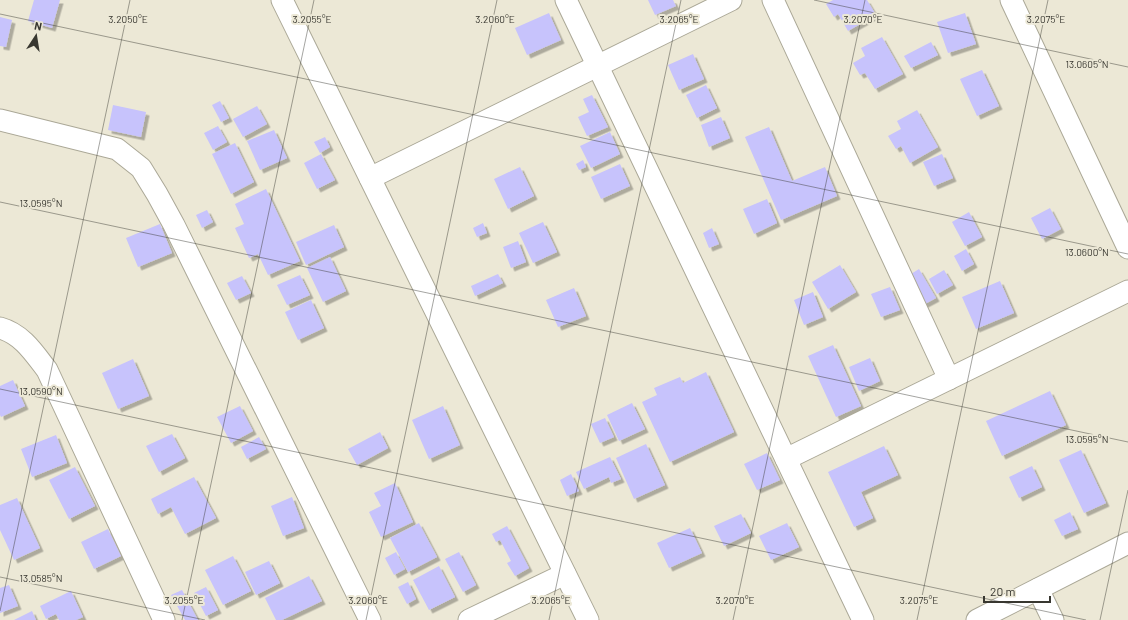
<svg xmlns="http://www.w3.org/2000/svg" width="1128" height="620" viewBox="0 0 1128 620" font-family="Barlow,sans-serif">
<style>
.building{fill:#c7c3fc;filter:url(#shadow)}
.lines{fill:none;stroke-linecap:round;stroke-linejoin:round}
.minor-casing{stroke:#aba897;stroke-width:23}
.minor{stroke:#fff;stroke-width:21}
.ticks{fill:none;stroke:#383730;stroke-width:1;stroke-opacity:0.45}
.ticks-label{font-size:10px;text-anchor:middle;fill:#383730;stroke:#ece8d6;stroke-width:4;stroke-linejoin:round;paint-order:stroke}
</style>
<defs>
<filter id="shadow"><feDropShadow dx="3.5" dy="3.5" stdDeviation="0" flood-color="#0004"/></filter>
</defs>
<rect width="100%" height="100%" fill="#ece8d6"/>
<g class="building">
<path d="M34,0h26l-8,28 -24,-7z"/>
<path d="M648,0h25l3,6 -21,9z"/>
<path d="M833,0h34l9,15 -28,16 -10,-17 -4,3 -8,-13z"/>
<path d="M549,13l12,27 -34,15 -12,-27z"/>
<path d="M965,13l11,31 -28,9 -11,-31z"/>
<path d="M0,17l12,3 -6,27 -6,-1z"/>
<path d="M882,37l21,37 -28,15 -10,-16 -5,2 -7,-12 12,-7 -4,-8z"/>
<path d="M931,42l7,13 -27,13 -7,-12z"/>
<path d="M693,54l11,25 -25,11 -11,-25z"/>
<path d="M982,70l17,36 -22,10 -17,-37z"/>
<path d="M706,85l11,23 -20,10 -11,-23z"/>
<path d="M592,95l16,32 -21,9 -9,-19 11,-5 -6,-13z"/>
<path d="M220,101l9,17 -8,4 -9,-17z"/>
<path d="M113,105l33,7 -5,25 -33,-7z"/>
<path d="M257,106l10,18 -24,13 -10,-18z"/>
<path d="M917,110l21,37 -28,16 -9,-17 -5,3 -8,-13 13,-7 -4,-8z"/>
<path d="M721,117l9,21 -21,9 -8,-22z"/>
<path d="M218,126l9,16 -14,8 -9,-17z"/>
<path d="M769,127l23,54 33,-14 12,29 -56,24 -36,-83z"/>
<path d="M274,130l13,28 -27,12 -13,-29z"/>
<path d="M610,132l10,22 -29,14 -11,-22z"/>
<path d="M325,137l5,10 -10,6 -6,-11z"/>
<path d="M235,143l19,39 -23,12 -19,-40z"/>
<path d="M321,154l14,26 -18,9 -13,-26z"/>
<path d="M942,154l11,24 -19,8 -11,-24z"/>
<path d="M583,160l3,7 -7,3 -3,-6z"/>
<path d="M620,164l10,22 -29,13 -10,-22z"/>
<path d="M520,167l14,29 -26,13 -14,-30z"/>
<path d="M266,189l34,72 -32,14 -10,-21 -9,4 -14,-30 9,-4 -9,-20z"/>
<path d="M767,199l10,24 -23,11 -11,-25z"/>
<path d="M1050,208l11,21 -19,10 -11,-21z"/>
<path d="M207,210l6,12 -11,6 -6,-13z"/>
<path d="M969,212l13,25 -17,9 -13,-24z"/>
<path d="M543,222l14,30 -24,11 -14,-30z"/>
<path d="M483,223l4,10 -10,4 -4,-9z"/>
<path d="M160,224l12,29 -34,14 -12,-29z"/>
<path d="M334,225l10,22 -38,18 -10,-23z"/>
<path d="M712,228l7,16 -10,4 -6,-15z"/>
<path d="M518,241l8,21 -15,6 -8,-21z"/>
<path d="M966,249l8,15 -12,7 -8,-15z"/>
<path d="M330,257l16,34 -23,11 -16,-34z"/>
<path d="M840,265l16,27 -28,17 -16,-27z"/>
<path d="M919,269l17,29 -13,7 -17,-28z"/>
<path d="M944,270l9,15 -16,9 -8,-15z"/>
<path d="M498,274l5,9 -28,13 -4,-10z"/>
<path d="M300,275l10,20 -23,10 -10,-20z"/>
<path d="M242,276l9,17 -15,7 -9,-17z"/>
<path d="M1000,281l14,32 -38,16 -14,-32z"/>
<path d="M890,287l10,23 -19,7 -10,-23z"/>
<path d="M574,288l12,28 -28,11 -12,-27z"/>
<path d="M813,292l10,25 -19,8 -10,-25z"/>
<path d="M311,300l13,28 -26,12 -13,-28z"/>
<path d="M833,345l28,61 -25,11 -28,-61z"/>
<path d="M870,358l10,23 -21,10 -10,-24z"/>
<path d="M133,359l16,37 -31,13 -16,-36z"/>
<path d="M706,372l28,60 -64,30 -28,-60 15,-7 -3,-7 26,-11 3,6z"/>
<path d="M13,380l12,26 -24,11 -1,-2v-29z"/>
<path d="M1050,391l16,34 -64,31 -16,-35z"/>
<path d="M632,403l13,26 -26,12 -12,-26z"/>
<path d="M240,406l13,25 -22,12 -14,-26z"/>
<path d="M443,406l17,39 -31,14 -17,-39z"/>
<path d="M605,418l9,19 -14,6 -9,-19z"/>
<path d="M380,432l8,16 -31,17 -9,-16z"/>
<path d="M172,434l13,24 -26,14 -13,-26z"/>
<path d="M56,435l11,28 -35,14 -11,-28z"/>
<path d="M259,437l7,12 -19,10 -6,-12z"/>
<path d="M646,444l19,41 -31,14 -18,-41z"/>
<path d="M884,446l14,29 -37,17 12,26 -19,9 -26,-55z"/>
<path d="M1081,450l25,53 -22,10 -25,-53z"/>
<path d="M767,453l13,27 -23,10 -13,-26z"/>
<path d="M610,457l11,22 -10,4 -2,-6 -25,12 -8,-17z"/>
<path d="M1032,466l10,21 -23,11 -10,-21z"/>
<path d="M75,467l20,39 -26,13 -20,-39z"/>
<path d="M571,474l8,17 -12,5 -7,-16z"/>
<path d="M194,477l22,41 -31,16 -14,-27 -13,7 -7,-15z"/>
<path d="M395,483l18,39 -32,15 -12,-25 12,-6 -7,-13z"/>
<path d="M292,497l12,31 -21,8 -12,-30z"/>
<path d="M17,498l23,50 -26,12 -14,-30v-25z"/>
<path d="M1070,512l8,17 -16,7 -8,-16z"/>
<path d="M741,514l10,19 -27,13 -10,-20z"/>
<path d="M419,523l18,34 -29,15 -18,-34z"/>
<path d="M787,523l12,24 -28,13 -12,-24z"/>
<path d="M507,526l22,42 -14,8 -8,-13 4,-2 -11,-21 -4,2 -4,-8z"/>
<path d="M690,528l12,25 -33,15 -12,-25z"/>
<path d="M108,529l13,27 -27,13 -13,-27z"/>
<path d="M396,552l9,17 -11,6 -9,-17z"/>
<path d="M459,552l17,33 -13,7 -18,-33z"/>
<path d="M233,556l18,35 -28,14 -18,-35z"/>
<path d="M269,561l11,22 -24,12 -11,-23z"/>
<path d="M439,566l16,31 -26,13 -16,-30z"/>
<path d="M309,576l13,25 -40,19h-6l-11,-22z"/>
<path d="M408,582l8,17 -9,5 -9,-17z"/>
<path d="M9,585l9,21 -18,7v-25z"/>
<path d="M206,587l12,23 -12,6 -12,-23z"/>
<path d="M182,590l16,30h-13l-14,-25z"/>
<path d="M71,591l12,26 -7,3h-17l-3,-6 -10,5 -6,-13z"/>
<path d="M32,611l4,9h-22z"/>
</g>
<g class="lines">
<g class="minor-casing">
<g id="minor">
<path d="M282,0l306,620"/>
<path d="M566,0l297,620"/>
<path d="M773,0l176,379"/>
<path d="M1011,0l117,248"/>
<path d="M0,120l117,29 24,19 16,26 17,31 196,395"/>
<path d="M370,178l361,-178"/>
<path d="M0,328c22,6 34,25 47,42l117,250"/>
<path d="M786,459l342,-168"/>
<path d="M1038,589l15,31"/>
<path d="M469,620l96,-46"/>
<path d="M977,620l151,-77"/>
</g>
</g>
<use href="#minor" class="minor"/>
</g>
<path class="ticks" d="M814,0l314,67M0,14l1128,240M0,202l1128,240M0,389l1086,231M0,577l205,43M0,611l130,-611M182,620l132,-620M366,620l131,-620M549,620l132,-620M733,620l132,-620M917,620l131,-620M1100,620l28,-130"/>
<g class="ticks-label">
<text x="128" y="23">3.2050°E</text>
<text x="312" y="23">3.2055°E</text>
<text x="495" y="23">3.2060°E</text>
<text x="679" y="23">3.2065°E</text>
<text x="863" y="23">3.2070°E</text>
<text x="1046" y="23">3.2075°E</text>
<text x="1087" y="68">13.0605°N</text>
<text x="41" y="207">13.0595°N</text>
<text x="1087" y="256">13.0600°N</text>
<text x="41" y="395">13.0590°N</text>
<text x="1087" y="443">13.0595°N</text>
<text x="41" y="582">13.0585°N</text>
<text x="184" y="604">3.2055°E</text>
<text x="368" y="604">3.2060°E</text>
<text x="551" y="604">3.2065°E</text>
<text x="735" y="604">3.2070°E</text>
<text x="919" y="604">3.2075°E</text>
</g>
<g transform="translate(36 36) rotate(12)" stroke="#ece8d6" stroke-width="3" paint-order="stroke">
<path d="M0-3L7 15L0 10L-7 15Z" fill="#383730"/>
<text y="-6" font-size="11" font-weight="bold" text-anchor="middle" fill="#383730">N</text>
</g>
<path d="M984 596v6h66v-6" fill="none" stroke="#383730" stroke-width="2"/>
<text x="990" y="596" font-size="12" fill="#383730" stroke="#ece8d6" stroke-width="3" paint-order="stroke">20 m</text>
</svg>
